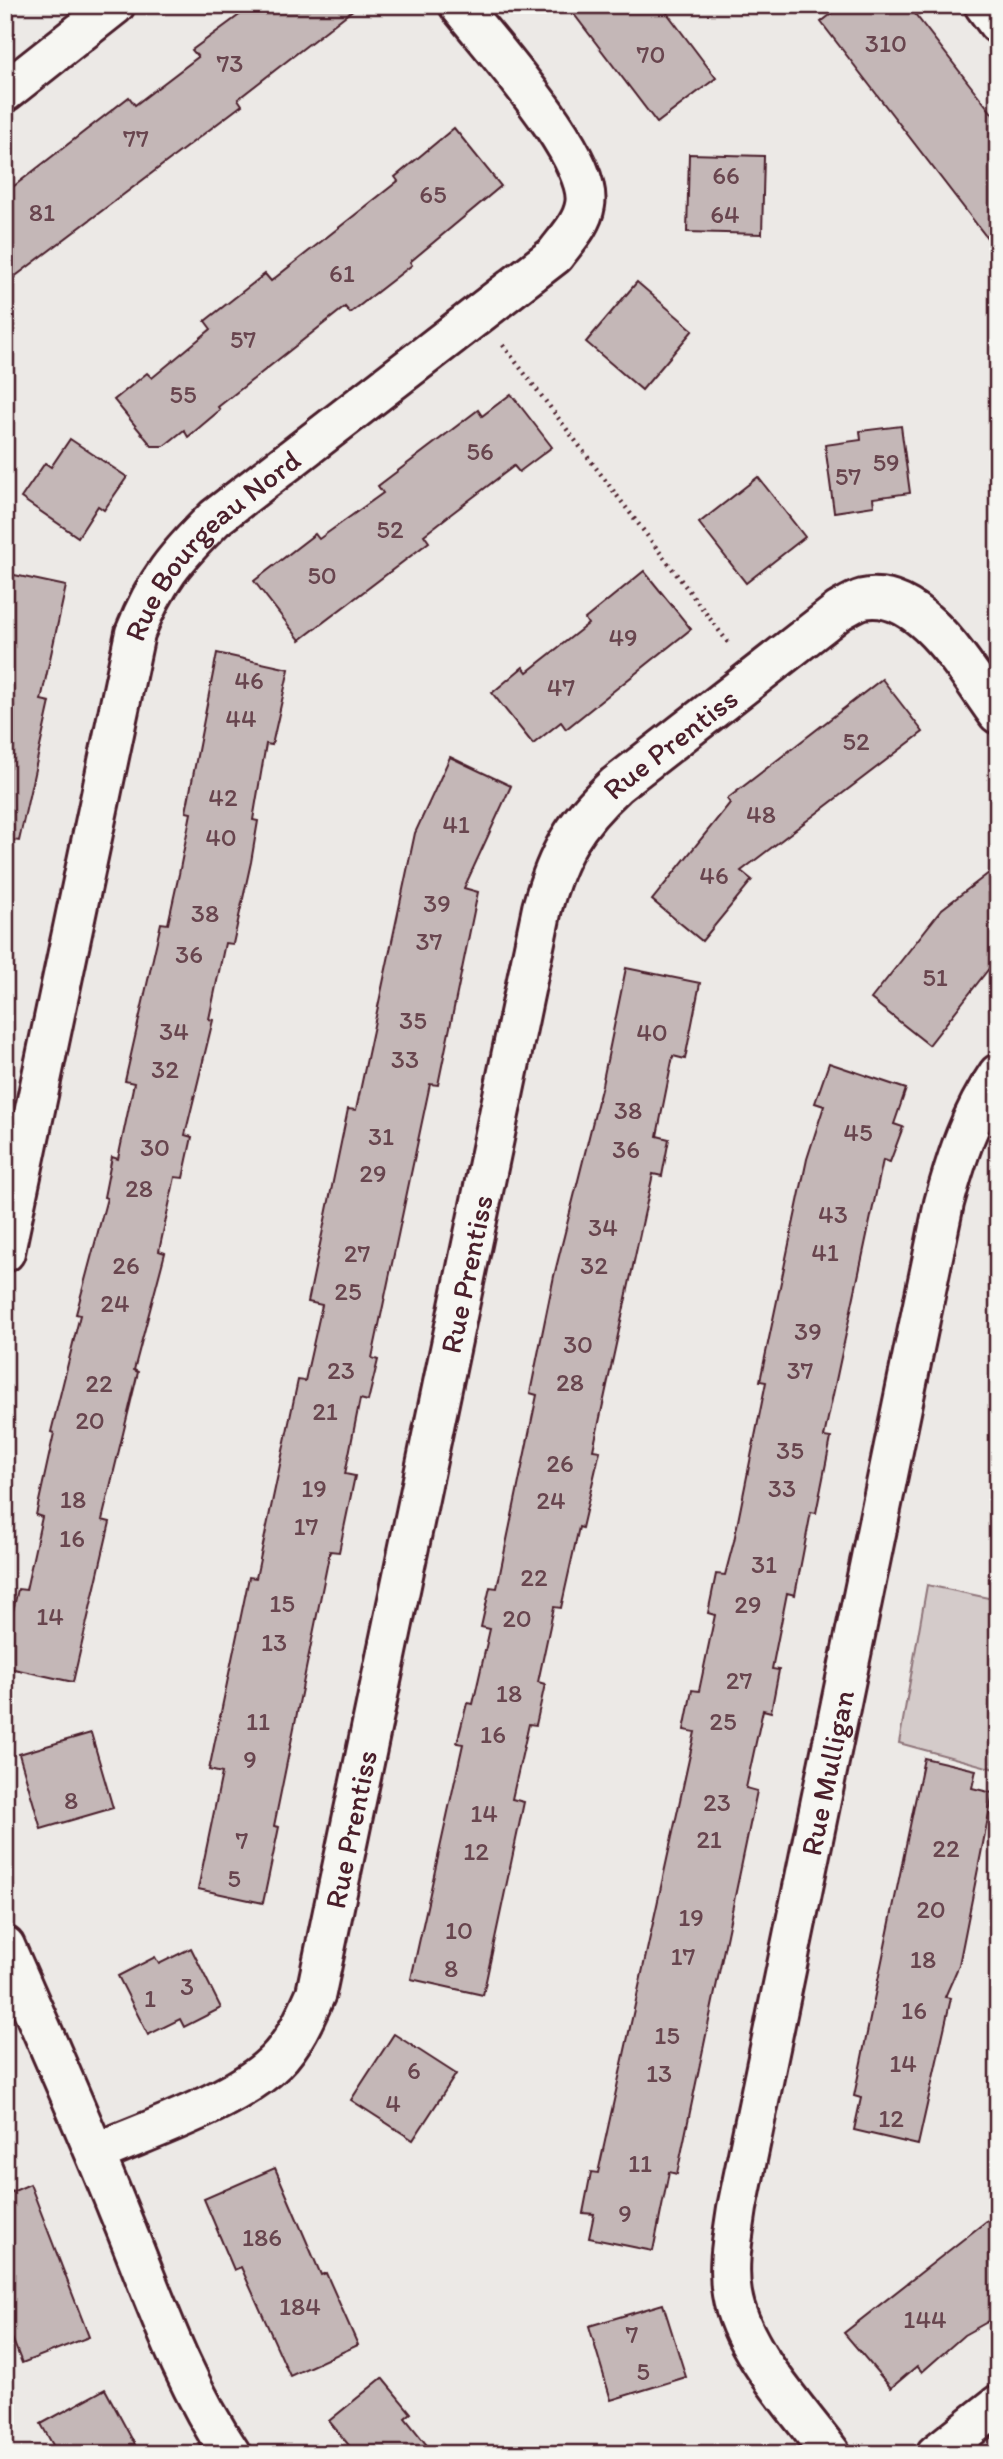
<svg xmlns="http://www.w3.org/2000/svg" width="1003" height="2459" viewBox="0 0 1003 2459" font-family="Itim,sans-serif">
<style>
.green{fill:#d4cbca;stroke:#8f757a;stroke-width:2}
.building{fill:#c4b7b7;stroke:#4a1f2b;stroke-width:2}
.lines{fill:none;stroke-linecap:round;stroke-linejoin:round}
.minor-casing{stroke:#4a1f2b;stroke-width:44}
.path{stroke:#4a1f2b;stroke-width:4.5;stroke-dasharray:2 5;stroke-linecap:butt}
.minor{stroke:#f6f6f2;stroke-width:38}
.labels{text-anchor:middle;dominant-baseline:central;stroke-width:7;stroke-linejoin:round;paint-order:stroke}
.number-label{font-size:26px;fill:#68454e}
.street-label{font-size:30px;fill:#4a1f2b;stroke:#f6f6f2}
</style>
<rect width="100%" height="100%" fill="#ece9e6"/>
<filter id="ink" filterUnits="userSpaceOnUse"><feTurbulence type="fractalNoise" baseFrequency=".0143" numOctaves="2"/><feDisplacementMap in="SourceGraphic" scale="14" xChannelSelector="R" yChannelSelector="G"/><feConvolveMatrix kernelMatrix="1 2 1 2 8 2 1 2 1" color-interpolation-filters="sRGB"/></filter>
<g filter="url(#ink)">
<path class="green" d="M927,1585l71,15v170l-99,-27z"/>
<g class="building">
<path d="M253,5h106l-121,94 4,6 -237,179v-91l124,-96 6,8 63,-48 -6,-7z"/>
<path d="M567,5h94l55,73 -59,45z"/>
<path d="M843,5h65l90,116v131l-177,-230z"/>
<path d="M454,128l47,58 -91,76 2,3 -62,48 -5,-6 -127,100 2,3 -32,27 -4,-7 -20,16h-12l-38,-46 33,-27 5,5 59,-49 -6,-8 60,-47 6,7 127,-100 -3,-4z"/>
<path d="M689,154l75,2 -2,78 -75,-2z"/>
<path d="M637,282l56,48 -51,60 -56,-48z"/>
<path d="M511,394l41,53 -33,25 -5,-6 -63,48 -27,21 5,7 -129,98 -46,-59 61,-47 4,5 64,-46 -5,-7 100,-76 4,6z"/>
<path d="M901,426l9,67 -37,5 1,8 -40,6 -9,-67 36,-5 -1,-9z"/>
<path d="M70,439l57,38 -23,33 -6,-4 -20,31 -57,-39 24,-35 6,4z"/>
<path d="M758,477l47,60 -59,46 -47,-60z"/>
<path d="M644,571l47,58 -125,100 -5,-7 -28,22 -41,-51 31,-26 4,5 61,-48 -3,-5z"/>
<path d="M5,573l61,13 -25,114 9,2 -31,139 -14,-2z"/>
<path d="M217,653l72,16 -17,76 -6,-1 -13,76 5,1 -7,41 -18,82 -8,-1 -16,76 4,1 -28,115 7,2 -9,41 -8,-1 -16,74 6,2 -31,117 4,2 -36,148 8,2 -37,160 -68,-15v-21l13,-57 8,1 16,-73 -6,-2 18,-82 -3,-1 29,-117 -4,-1 31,-116 -3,-1 8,-40 6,2 16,-76 -9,-2 36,-158 7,1 11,-50 12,-61 -5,-1z"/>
<path d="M882,679l41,53 -182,139 11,9 -50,61 -50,-41 78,-97 -3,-4z"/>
<path d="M450,757l61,29 -47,102 14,4 -40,193 -8,-1 -58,274 6,2 -10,41 -8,-2 -15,75 10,2 -16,76 -9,-1 -56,275 5,1 -16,76 -65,-14 24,-116 -13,-3 40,-193 7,1 42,-198 7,1 17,-76 -14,-3 40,-193 8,1 59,-277z"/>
<path d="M998,866v91l-69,88 -58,-46 71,-90z"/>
<path d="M626,968l74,15 -15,76 -12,-3 -16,80 12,3 -7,37 -9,-2 -60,276 7,1 -18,77 -3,-1 -18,81 -7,-1 -16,75 7,2 -9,41 -7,-1 -17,75 12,3 -41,193 -72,-16 52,-235 -6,-1 10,-40 6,1 17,-75 -9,-2 9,-40 7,1 40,-193 -7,-2 24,-117 48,-191z"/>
<path d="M829,1063l77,26 -12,35 9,3 -13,35 -7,-2 -59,277 7,1 -15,75 -5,-1 -16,83 -8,-2 -15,76 7,1 -8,42 -8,-2 -17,78 11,3 -80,383 -8,-2 -16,79 -64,-13 5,-24 -11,-1 8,-41 7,1 97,-441 -11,-2 8,-40 7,1 16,-76 -7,-2 8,-39 9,1 9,-34 32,-159 -6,-1 47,-222 17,-53 -9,-3z"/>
<path d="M91,1733l22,75 -72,21 -22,-75z"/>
<path d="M924,1758l52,12 -4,18 21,5 -34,172 -14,32 6,1 -33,147 -64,-15 7,-32 -7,-2z"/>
<path d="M191,1948l30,60 -37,19 -4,-8 -32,16 -30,-59 37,-19 4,7z"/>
<path d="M394,2034l62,40 -43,66 -62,-40z"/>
<path d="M275,2168l46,107 5,-2 32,72 -68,31 -49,-109 -7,3 -30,-71z"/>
<path d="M30,2184l59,153 -67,26 -17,-43v-125z"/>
<path d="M998,2212v104l-34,19 -42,37 -5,-6 -26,22 -47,-55z"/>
<path d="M663,2304l23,73 -75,23 -22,-74z"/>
<path d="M382,2378l29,35 -6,5 29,36h-78l-27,-33z"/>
<path d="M105,2389l35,65h-82l-17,-30z"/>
</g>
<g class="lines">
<g class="minor-casing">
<g id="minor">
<path d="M984,5l14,19"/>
<path d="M5,92l110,-87"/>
<path id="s1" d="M5,1252l130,-619c21,-53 40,-75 80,-115l340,-263c11,-15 27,-31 30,-50 9,-47 -96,-161 -126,-200"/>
<path d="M5,1946c39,89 78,176 114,266 34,82 62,168 112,242"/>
<path id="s2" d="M96,2153c52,-23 139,-51 179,-91 19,-19 30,-44 41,-69l226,-1085c15,-55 33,-85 74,-123l223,-174c7,-4 16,-10 24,-12 58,-12 105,75 135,115"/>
<path id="s3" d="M831,2454c-33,-45 -90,-104 -99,-160 -5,-28 1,-58 5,-86l207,-1005c13,-47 26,-88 54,-129"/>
<path d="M936,2454l62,-49"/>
</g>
</g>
<path class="path" d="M503,345l227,300"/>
<use href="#minor" class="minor"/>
</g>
</g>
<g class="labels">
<g class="number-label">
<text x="886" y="43">310</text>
<text x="651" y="54">70</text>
<text x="230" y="63">73</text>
<text x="136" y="138">77</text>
<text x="726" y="175">66</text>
<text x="433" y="194">65</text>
<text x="42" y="212">81</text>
<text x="725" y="214">64</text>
<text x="342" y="273">61</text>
<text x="243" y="339">57</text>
<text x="183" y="394">55</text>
<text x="480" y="451">56</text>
<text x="886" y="462">59</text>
<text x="848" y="476">57</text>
<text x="390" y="529">52</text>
<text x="322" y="575">50</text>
<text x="623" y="637">49</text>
<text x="249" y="680">46</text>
<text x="561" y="687">47</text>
<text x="241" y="718">44</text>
<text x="856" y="741">52</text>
<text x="223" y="797">42</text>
<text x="761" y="814">48</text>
<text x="456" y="824">41</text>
<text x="221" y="837">40</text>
<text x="714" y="875">46</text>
<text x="437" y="903">39</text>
<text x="205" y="913">38</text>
<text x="429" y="941">37</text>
<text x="189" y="954">36</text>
<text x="935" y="977">51</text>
<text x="413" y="1020">35</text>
<text x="174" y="1031">34</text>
<text x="652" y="1032">40</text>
<text x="405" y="1059">33</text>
<text x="165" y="1069">32</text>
<text x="628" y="1110">38</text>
<text x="858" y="1132">45</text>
<text x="381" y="1136">31</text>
<text x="155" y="1147">30</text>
<text x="626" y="1149">36</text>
<text x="373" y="1173">29</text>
<text x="139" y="1188">28</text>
<text x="833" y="1214">43</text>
<text x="603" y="1227">34</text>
<text x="825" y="1252">41</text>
<text x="357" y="1253">27</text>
<text x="126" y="1265">26</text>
<text x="594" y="1265">32</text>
<text x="348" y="1291">25</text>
<text x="115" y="1303">24</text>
<text x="808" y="1331">39</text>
<text x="578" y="1344">30</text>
<text x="341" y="1370">23</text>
<text x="800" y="1370">37</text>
<text x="570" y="1382">28</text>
<text x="99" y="1383">22</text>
<text x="325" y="1411">21</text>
<text x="90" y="1420">20</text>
<text x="790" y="1450">35</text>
<text x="560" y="1463">26</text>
<text x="314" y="1488">19</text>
<text x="782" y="1488">33</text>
<text x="73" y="1499">18</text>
<text x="551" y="1500">24</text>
<text x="306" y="1526">17</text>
<text x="72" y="1538">16</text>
<text x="764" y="1564">31</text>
<text x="534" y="1577">22</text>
<text x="282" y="1603">15</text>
<text x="748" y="1604">29</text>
<text x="50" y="1616">14</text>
<text x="517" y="1618">20</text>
<text x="274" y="1642">13</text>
<text x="739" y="1680">27</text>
<text x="509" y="1693">18</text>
<text x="258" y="1721">11</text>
<text x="723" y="1721">25</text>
<text x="493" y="1734">16</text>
<text x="250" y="1759">9</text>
<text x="71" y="1800">8</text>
<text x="717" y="1802">23</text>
<text x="484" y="1813">14</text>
<text x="709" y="1839">21</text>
<text x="242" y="1840">7</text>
<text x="946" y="1848">22</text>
<text x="476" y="1851">12</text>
<text x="234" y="1878">5</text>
<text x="931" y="1909">20</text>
<text x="691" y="1917">19</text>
<text x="459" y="1930">10</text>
<text x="683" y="1956">17</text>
<text x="923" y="1959">18</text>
<text x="451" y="1968">8</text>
<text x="187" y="1986">3</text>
<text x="150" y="1998">1</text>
<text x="914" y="2010">16</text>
<text x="667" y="2035">15</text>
<text x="903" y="2063">14</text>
<text x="414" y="2070">6</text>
<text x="659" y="2073">13</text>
<text x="393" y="2103">4</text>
<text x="891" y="2118">12</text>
<text x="640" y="2163">11</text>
<text x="625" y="2213">9</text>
<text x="262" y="2237">186</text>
<text x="300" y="2306">184</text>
<text x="925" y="2319">144</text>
<text x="632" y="2334">7</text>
<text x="643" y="2371">5</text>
</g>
<g class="street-label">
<text stroke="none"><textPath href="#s1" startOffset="751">Rue Bourgeau Nord</textPath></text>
<text stroke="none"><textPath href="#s2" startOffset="1605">Rue Prentiss</textPath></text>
<text stroke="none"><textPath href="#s2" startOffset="1017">Rue Prentiss</textPath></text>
<text stroke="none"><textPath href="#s3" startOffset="721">Rue Mulligan</textPath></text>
<text stroke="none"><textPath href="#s2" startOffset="450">Rue Prentiss</textPath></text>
</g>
</g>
<rect width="1003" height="2459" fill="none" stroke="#f6f6f2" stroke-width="28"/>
<rect x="14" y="14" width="975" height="2431" fill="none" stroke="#4a1f2b" stroke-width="2.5" filter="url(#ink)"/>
</svg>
